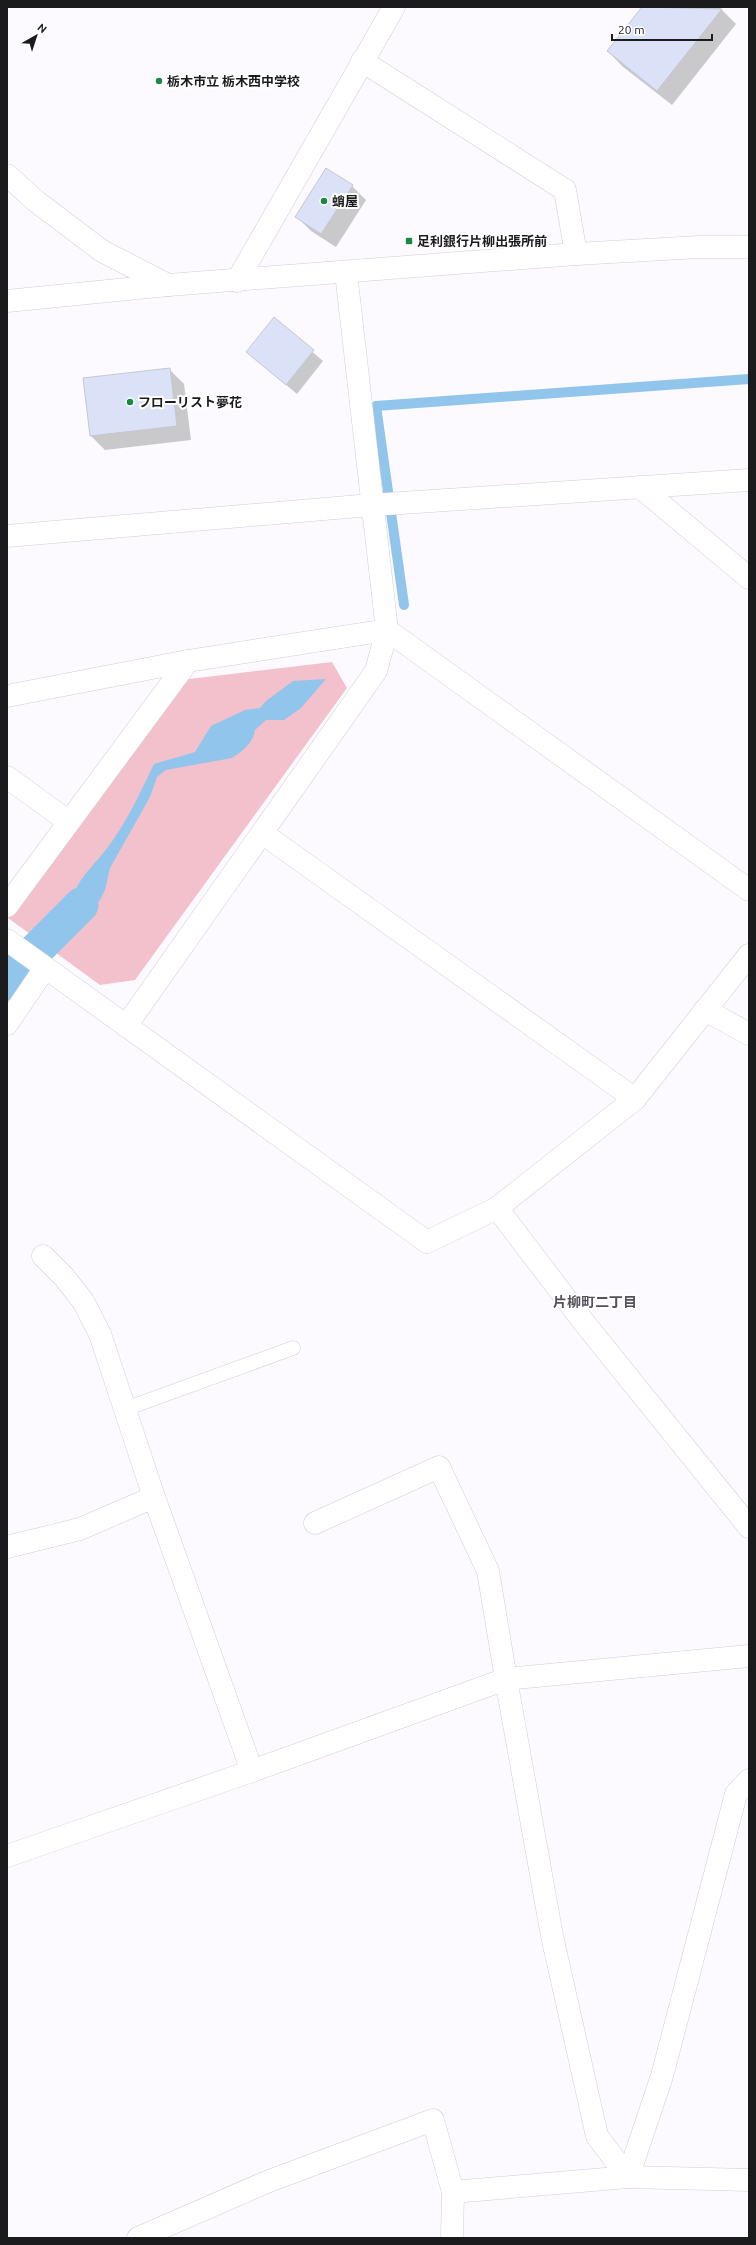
<svg xmlns="http://www.w3.org/2000/svg" width="756" height="2245" viewBox="0 0 756 2245" font-family="Ubuntu,'Noto Sans JP',sans-serif">
<style>
.green{fill:#f3c1cb}
.water{fill:#92c5ec}
.shadow{fill:#0003}
.lines{fill:none;stroke-linecap:round;stroke-linejoin:round}
.stream{stroke:#92c5ec;stroke-width:10}
.canal{stroke:#92c5ec;stroke-width:35}
.building{fill:#dbe2f8;stroke:#c5c8d1}
.service-casing{stroke:#d1cdd6;stroke-width:15}
.minor-casing{stroke:#d1cdd6;stroke-width:23}
.tertiary-casing{stroke:#d1cdd6;stroke-width:23}
.service{stroke:#fff;stroke-width:14}
.minor{stroke:#fff;stroke-width:22}
.tertiary{stroke:#fff;stroke-width:22}
.poi-dot{fill:#1b8941;stroke:#fff;stroke-width:1.5}
.labels{text-anchor:middle;dominant-baseline:central;stroke-width:4;stroke-linejoin:round;paint-order:stroke}
.poi-label{font-size:13px;font-weight:bold;fill:#1b1a1d;stroke:#fff;text-anchor:start}
.neighbourhood-label{font-size:14px;font-weight:bold;fill:#545158;stroke:#fff}
</style>
<rect width="100%" height="100%" fill="#fcfafe"/>
<path class="green" d="M332,662l15,26 -212,292 -35,5 -92,-67 173,-238z"/>
<path class="water" d="M326,679l-25,29 -17,12h-18l-11,10c-1,12 -13,22 -23,28l-66,12 -9,7 -7,20 -40,71 -5,22 -5,10 -13,10 -10,-8 -3,-9c8,-19 22,-30 34,-46 19,-25 33,-56 46,-83l41,-12 16,-26 34,-16 15,-2 6,-7 27,-20z"/>
<g class="shadow">
<path d="M643,7h76l17,17 -64,81 -50,-39 -14,-15z"/>
<path d="M352,186l14,14 -30,47 -25,-16 -15,-15z"/>
<path d="M274,319l49,42 -26,33 -50,-42z"/>
<path d="M169,369l15,15 7,56 -86,10 -14,-14 -7,-57z"/>
</g>
<g class="lines">
<path class="stream" d="M404,605l-28,-199 373,-27"/>
<path class="canal" d="M7,983l8,-12 66,-66"/>
</g>
<g class="building">
<path d="M642,7l80,2 -65,82 -50,-40z"/>
<path d="M326,168l27,17 -32,49 -26,-17z"/>
<path d="M274,317l40,33 -28,35 -40,-33z"/>
<path d="M170,368l7,58 -87,10 -7,-58z"/>
</g>
<g class="lines">
<g class="service-casing">
<path id="service" d="M125,1409l168,-61"/>
</g>
<g class="minor-casing">
<g id="minor">
<path d="M362,61l203,129 11,64"/>
<path d="M7,175l30,27 65,49 66,34"/>
<path d="M237,281l157,-274"/>
<path d="M640,487l109,91"/>
<path d="M7,536l364,-31 378,-25"/>
<path d="M7,696l181,-35 199,-31 362,260"/>
<path d="M7,777l62,45"/>
<path d="M262,833l373,266"/>
<path d="M7,906l181,-245"/>
<path d="M7,940l420,302 70,-34 138,-109 114,-144"/>
<path d="M705,1010l44,24"/>
<path d="M7,1024l38,-56"/>
<path d="M126,1026l250,-355 11,-41 -41,-357"/>
<path d="M497,1208l89,117 163,202"/>
<path d="M43,1256l21,21 19,24 17,33 54,163 98,274"/>
<path d="M7,1547l73,-18 74,-32"/>
<path d="M7,1856l245,-85 254,-92 -18,-108 -49,-104 -124,56"/>
<path d="M628,2177l-31,-41 -45,-200 -46,-257 243,-23"/>
<path d="M628,2177l34,-101 74,-282 13,-14"/>
<path d="M453,2192l175,-15 121,3"/>
<path d="M138,2238l131,-57 164,-61 20,72 -1,46"/>
</g>
</g>
<g class="tertiary-casing">
<path id="tertiary" d="M7,301l161,-16 408,-31 123,-7h50"/>
</g>
<use href="#service" class="service"/>
<use href="#minor" class="minor"/>
<use href="#tertiary" class="tertiary"/>
</g>
<g class="poi-dot">
<circle cx="159" cy="81" r="4"/>
<circle cx="324" cy="201" r="4"/>
<rect x="405" y="237" width="8" height="8" rx="2"/>
<circle cx="130" cy="402" r="4"/>
</g>
<g class="labels">
<g class="poi-label">
<text x="167" y="81">栃木市立 栃木西中学校</text>
<text x="332" y="201">蛸屋</text>
<text x="417" y="241">足利銀行片柳出張所前</text>
<text x="138" y="402">フローリスト夢花</text>
</g>
<g class="neighbourhood-label">
<text x="595" y="1302">片柳町二丁目</text>
</g>
</g>
<rect width="756" height="2245" fill="none" stroke="#1b1a1d" stroke-width="16"/>
<g transform="translate(36 36) rotate(39)" stroke="#ffffff" stroke-width="3" paint-order="stroke">
<path d="M0-3L7 15L0 10L-7 15Z" fill="#1b1a1d"/>
<text y="-6" font-size="11" font-weight="bold" text-anchor="middle" fill="#1b1a1d">N</text>
</g>
<path d="M612 34v6h100v-6" fill="none" stroke="#1b1a1d" stroke-width="2"/>
<text x="618" y="34" font-size="12" fill="#1b1a1d" stroke="#ffffff" stroke-width="3" paint-order="stroke">20 m</text>
</svg>
